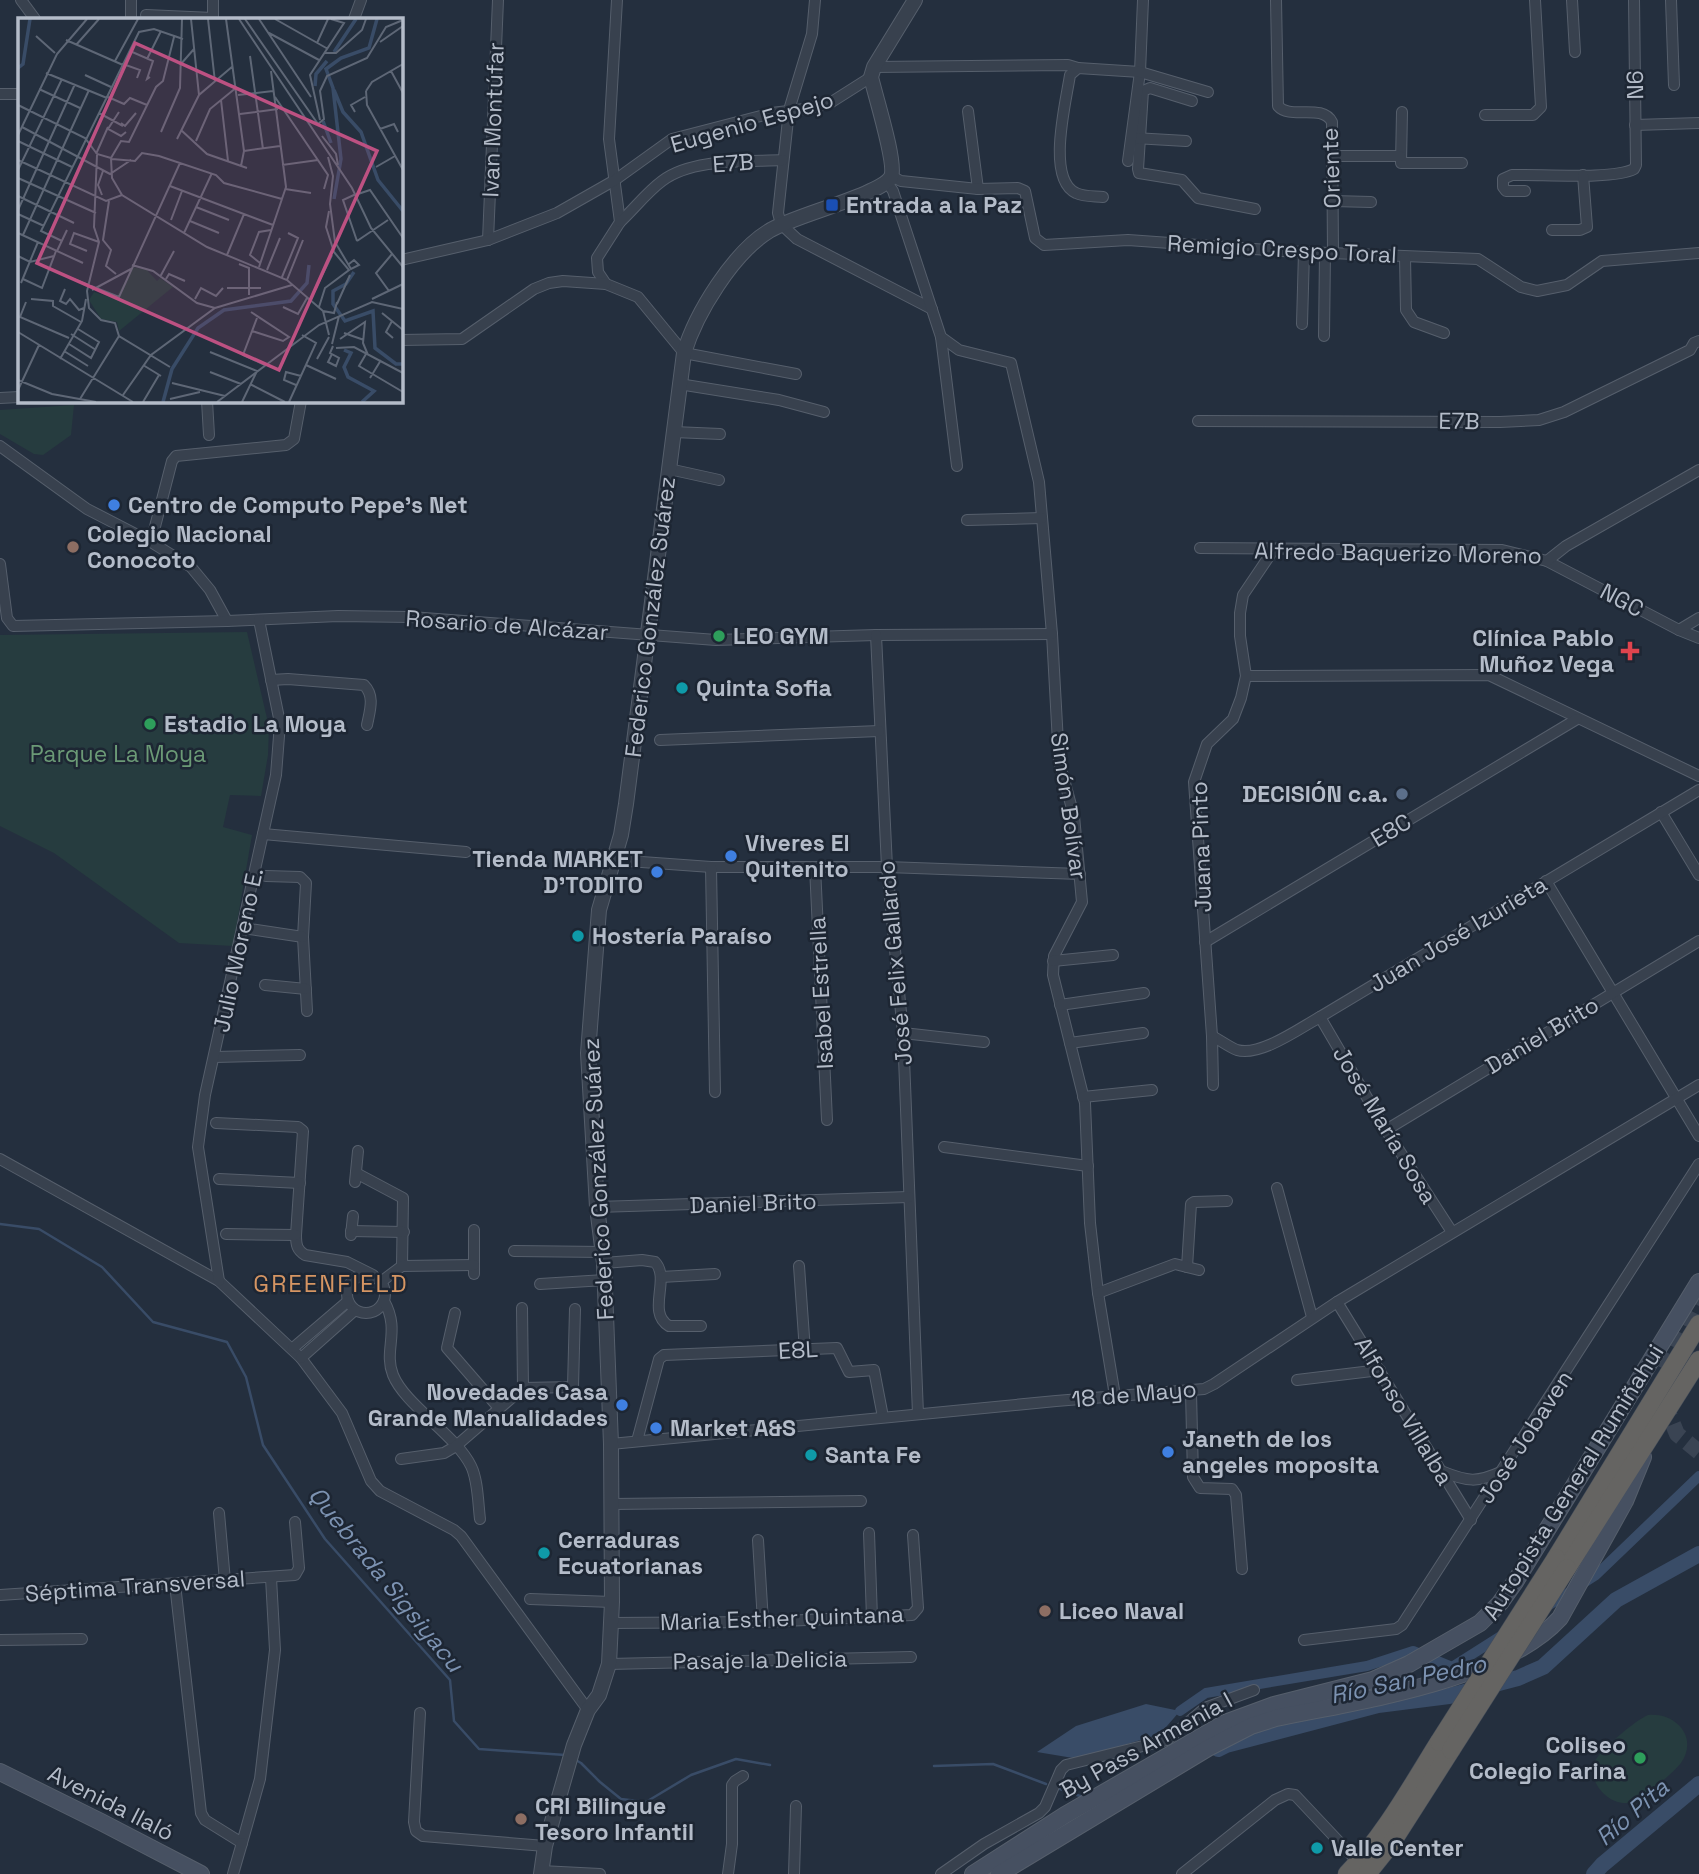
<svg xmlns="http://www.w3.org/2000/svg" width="1699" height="1874" viewBox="0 0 1699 1874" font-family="'Space Grotesk',sans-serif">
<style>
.green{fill:#263c3f}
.water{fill:#394c67}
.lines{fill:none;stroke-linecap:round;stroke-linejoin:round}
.stream{stroke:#394c67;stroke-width:2.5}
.canal{stroke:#394c67;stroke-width:10}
.river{stroke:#394c67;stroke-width:16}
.secondary-tunnel{stroke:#3a4453;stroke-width:16;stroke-dasharray:16 8;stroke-linecap:butt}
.minor-casing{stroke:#565f6c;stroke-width:12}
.tertiary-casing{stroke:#565f6c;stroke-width:16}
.secondary-casing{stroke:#565f6c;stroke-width:18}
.trunk-casing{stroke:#434c59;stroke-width:19}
.minor{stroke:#38414e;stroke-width:10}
.tertiary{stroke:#38414e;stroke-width:14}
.secondary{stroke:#465061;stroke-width:16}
.trunk{stroke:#656462;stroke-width:18}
.trunk-bridge-casing{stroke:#434c59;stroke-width:19;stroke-linecap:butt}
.trunk-bridge{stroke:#656462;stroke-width:18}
.transit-dot{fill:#1a4fb4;stroke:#1d2633;stroke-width:2.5}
.shop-dot{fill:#3f7fe0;stroke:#1d2633;stroke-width:2.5}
.education-dot{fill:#8d6e63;stroke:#1d2633;stroke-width:2.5}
.leisure-dot{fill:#2e9e5b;stroke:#1d2633;stroke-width:2.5}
.health-dot{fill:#e0444e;stroke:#1d2633;stroke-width:2.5}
.culture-dot{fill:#0f9aa8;stroke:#1d2633;stroke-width:2.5}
.service-dot{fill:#5c6f8a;stroke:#1d2633;stroke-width:2.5}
.labels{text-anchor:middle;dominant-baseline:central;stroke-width:5;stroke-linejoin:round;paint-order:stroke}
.street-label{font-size:23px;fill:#b4bcc9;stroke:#1d2633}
.poi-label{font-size:23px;font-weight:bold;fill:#b4bcc9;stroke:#1d2633;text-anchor:start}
.park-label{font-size:23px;fill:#6b9a76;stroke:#1d2633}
.neighbourhood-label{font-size:24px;letter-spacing:2px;fill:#d59563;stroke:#1d2633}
.water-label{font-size:24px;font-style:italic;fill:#7c92b1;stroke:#1d2633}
.inset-river{fill:none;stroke:#394c67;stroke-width:3.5}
.inset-road{fill:none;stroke:#5e6776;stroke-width:2}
.view{fill:#bd5182;fill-opacity:0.15;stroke:#bd5182;stroke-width:3.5}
.inset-edge{fill:none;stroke:#b4bcc9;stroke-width:3.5}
</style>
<rect width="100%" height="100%" fill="#242f3e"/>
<g class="green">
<path d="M74,405l-3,30 -28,20 -9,-1 -34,-20v-24z"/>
<path d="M247,632l22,95 -1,28 -7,41 -31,-1 -7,32 29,8 -19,111 -54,-3 -125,-90 -54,-27v-191z"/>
<path d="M1648,1715c27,-3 51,22 33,48 -7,9 -35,33 -46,38 -22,10 -50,-18 -40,-40 6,-12 41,-41 53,-46z"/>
</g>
<path class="water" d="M1146,1704l34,7 -20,23 -81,25 -42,-7 39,-26z"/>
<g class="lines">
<g class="stream">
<path d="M0,1224l39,5 63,38 51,55 74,20 19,35 17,68 62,94 125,141 4,41 25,28 86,6"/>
<path d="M574,1759l7,4 19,19 21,17 25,3 45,-27 45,-16 34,6"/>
<path d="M934,1766l59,-2 53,20"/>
<path d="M1060,1789l23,8"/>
</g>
<g class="canal">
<path d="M1546,1607l50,-32 103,-99"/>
<path d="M1180,1711l26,-18 161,-27 46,-15 39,16 52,-33"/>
</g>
<g class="river">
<path d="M1218,1749l8,-4 152,-40 71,-9 69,-18 25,-11 73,-67 83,-46"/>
<path d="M1594,1874l8,-9 97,-81"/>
</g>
<g class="secondary-tunnel">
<path d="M1664,1369l35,-73"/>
<path d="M1664,1402l13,32 22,18"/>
</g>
<g class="minor-casing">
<g id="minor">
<path d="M21,0l14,19"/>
<path d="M617,0l-8,139 11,83 -23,36 1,14 8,12 32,13 46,56 112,21"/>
<path d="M815,0l-3,34 -23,76 -11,103 3,11 16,15 135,70"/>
<path d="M1276,0l2,106c12,14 44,-3 54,16l1,131"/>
<path d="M1572,0l3,52"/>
<path d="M1671,0l3,85"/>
<path d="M146,15l67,3"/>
<path d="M131,19v-19"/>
<path d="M213,19v-19"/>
<path d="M354,19l7,-19"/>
<path d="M874,67l194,-2 10,3"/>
<path d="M0,94h19"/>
<path d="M1192,101l-42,-13 -7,3 -5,78 1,4 43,7 16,18 57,11"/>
<path d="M968,111l10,78"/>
<path d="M1402,112l-1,51h61"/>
<path d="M1485,115h48l8,-8 -6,-107"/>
<path d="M1635,125l64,-2"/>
<path d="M1134,138l52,3"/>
<path d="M1332,156h68"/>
<path d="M1128,161l12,-89 3,-72"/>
<path d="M891,176l10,5 77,8 40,-1 7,3 10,47 9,7 84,-5 153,11 197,8 43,28 16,4 30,-6 35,-24 97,-8"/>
<path d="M887,182l6,9 48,146 18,13 52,13 28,119 13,152 7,127 15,55 8,86 -28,54 -1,19 32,128 5,120 8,70 17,103"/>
<path d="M1525,191h-19l-3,-4v-8l9,-4c27,-1 101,5 122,-6l2,-4 -2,-165"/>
<path d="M1103,197c-8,-1 -19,0 -27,-4 -30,-14 -10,-91 -6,-118l8,-7 62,4 68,20"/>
<path d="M1333,201l38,1"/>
<path d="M620,222c14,-13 27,-30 42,-41 30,-23 85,-19 121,-21"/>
<path d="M1552,230h28l7,-3 -4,-52"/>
<path d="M488,240l10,-240"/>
<path d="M1405,257l1,53 8,12 30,11"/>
<path d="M401,260l87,-20 69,-27 58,-33 57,-41 100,-26 40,-5 18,-5 41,-26"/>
<path d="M1302,324l2,-72"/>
<path d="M1324,336l1,-83"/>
<path d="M941,337l16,129"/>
<path d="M401,340l61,-1 72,-50 15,-6 14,-2 43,3"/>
<path d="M679,384l100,16 45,12"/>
<path d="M0,398l19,-1"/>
<path d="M207,401l2,34"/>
<path d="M1198,421l302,1 39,-2 25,-8 126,-62 4,-7 5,-2"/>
<path d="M674,432l46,2"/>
<path d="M0,446l87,63 64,33 40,25 19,23 17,31"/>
<path d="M669,469l50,11"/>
<path d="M967,520l75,-2"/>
<path d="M151,542l21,-81 4,-5 110,-11 8,-6 7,-38"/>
<path d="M1200,548l302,2 45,11 132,69 20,8"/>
<path d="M1547,561l19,-15 133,-76"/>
<path d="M0,564l7,54 6,8 214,-5 111,-5 73,1 305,23 160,-5 176,-1"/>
<path d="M1679,630l20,-12"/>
<path d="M876,635l11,232 16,166 15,381"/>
<path d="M1246,676l243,-1 210,101"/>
<path d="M271,680l17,-1 76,6c11,11 6,25 3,40"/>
<path d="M660,740l219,-9"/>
<path d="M1661,812l38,63"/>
<path d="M263,834l203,18"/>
<path d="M614,860l97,7h176l193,7"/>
<path d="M711,867l4,225"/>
<path d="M815,867l12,253"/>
<path d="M266,876l34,1 6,6 -3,54 4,74"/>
<path d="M1546,881l153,255"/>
<path d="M243,928l60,9"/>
<path d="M1205,942l372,-223"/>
<path d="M1053,961l60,-6"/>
<path d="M265,985l41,4"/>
<path d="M1060,1005l84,-12"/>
<path d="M1320,1017l66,113 66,102"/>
<path d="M903,1033l81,9"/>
<path d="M1212,1036c8,4 17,11 25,14 23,7 63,-22 83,-33l379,-227"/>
<path d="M1070,1043l73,-10"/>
<path d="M215,1057l85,-2"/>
<path d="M1213,1085l-1,-49 -18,-254 13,-38 26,-25 8,-21 5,-22 -6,-40v-23l3,-18 31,-46"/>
<path d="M1083,1097l69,-7"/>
<path d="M216,1123l82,4 5,4 -7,104c0,10 1,15 9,20l42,7 26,13"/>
<path d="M1386,1130l313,-189"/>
<path d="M944,1147l144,19"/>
<path d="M0,1159l219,122 82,77 41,55 29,68 9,10 74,39 7,6 127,174"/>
<path d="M356,1173l47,25 -1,68"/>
<path d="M219,1179l81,4"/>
<path d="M355,1182l3,-31"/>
<path d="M1277,1188l35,129"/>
<path d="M597,1207l312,-10"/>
<path d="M474,1230v44"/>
<path d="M351,1231l53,1"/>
<path d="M226,1234l70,1"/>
<path d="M351,1235l2,-19"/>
<path d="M514,1251l89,1"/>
<path d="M604,1263l38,-3 13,2c16,17 -9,50 14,64h32"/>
<path d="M799,1266l6,85"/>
<path d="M1187,1267l4,-63 3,-2 33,-1"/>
<circle cx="366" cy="1294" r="19"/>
<path d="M661,1277l54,-3"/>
<path d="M219,1281l-21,-134 7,-52 71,-320 4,-52 -21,-103"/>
<path d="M382,1281l20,-15 72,-1"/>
<path d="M540,1284l65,-4"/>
<path d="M1098,1293l77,-29 24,6"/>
<path d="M384,1301c17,30 -1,49 9,74 12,30 63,60 78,91 7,14 7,37 9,53"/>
<path d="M1337,1302l134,218"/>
<path d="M522,1308l1,80"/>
<path d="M455,1313l-8,35 52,60"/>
<path d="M293,1348l55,-47"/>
<path d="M301,1358l54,-48"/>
<path d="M1297,1380l83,-10"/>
<path d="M1191,1392l2,85 7,11 32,1 4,6 6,74"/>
<path d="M637,1441l22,-82 5,-4 173,-7 12,24 25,-2 9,47"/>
<path d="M611,1444l445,-43 148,-12 10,-5 123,-82 362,-217"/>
<path d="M401,1459l43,-6 12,-7 67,-58 50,-1 2,-78"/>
<path d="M1441,1471c27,11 36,12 62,0"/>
<path d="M612,1504l249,-3"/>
<path d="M219,1513l6,68"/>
<path d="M869,1533l3,85"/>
<path d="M758,1540l5,82"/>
<path d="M175,1584l26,229 4,7 37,23 18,-64 15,-129 -4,-72"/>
<path d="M0,1595l295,-20 4,-7 -4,-46"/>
<path d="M530,1599l82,3"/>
<path d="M611,1623l152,-1 149,-7 6,-7 -5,-73"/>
<path d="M0,1640l82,-1"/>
<path d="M1304,1640l92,-11 6,-4 297,-461"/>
<path d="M609,1664l302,-7"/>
<path d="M420,1713l-6,109 2,9 7,5 122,10"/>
<path d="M541,1871l59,3"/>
<path d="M233,1874l9,-31"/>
<path d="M728,1874l4,-30v-59l3,-4 8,-5"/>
<path d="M794,1874l2,-68"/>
<path d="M941,1874l43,-30 55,-31 6,-6 16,-37 5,-5 101,-25 38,-32 49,-18"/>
<path d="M1182,1874l93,-74 13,-6 7,1 63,67"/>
</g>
</g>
<g class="tertiary-casing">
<path id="tertiary" d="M541,1874l4,-28 29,-101 14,-35 11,-15 10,-31 3,-62 -1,-158 -7,-181 -7,-56 -9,-154 11,-143 22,-75 5,-31 58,-451c12,-40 49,-100 85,-122 22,-15 112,-36 122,-54 6,-13 -16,-82 -20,-100l3,-10 41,-67"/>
</g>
<g class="secondary-casing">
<g id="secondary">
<path d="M0,1772l101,50 100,52"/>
<path d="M973,1874l92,-59 160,-92 49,-18 99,-25 36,-16 71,-41 20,-20 15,-21 184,-300"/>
<path d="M999,1874l209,-126 43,-22 25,-8c81,-17 227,-37 284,-100l65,-117 18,-44"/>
</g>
</g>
<g class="trunk-casing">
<g id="trunk">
<path d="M1556,1558l143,-234"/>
<path d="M1567,1568l132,-208"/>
<path d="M1347,1874c37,-38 64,-87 92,-132"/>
<path d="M1367,1874l24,-30 60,-94"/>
</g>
</g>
<use href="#minor" class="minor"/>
<use href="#tertiary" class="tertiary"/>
<use href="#secondary" class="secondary"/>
<use href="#trunk" class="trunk"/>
<g class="trunk-bridge-casing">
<g id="trunk-bridge">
<path d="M1439,1742l117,-184"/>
<path d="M1451,1750l116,-182"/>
</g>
</g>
<use href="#trunk-bridge" class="trunk-bridge"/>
</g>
<rect class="transit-dot" x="825" y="198" width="14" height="14" rx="3.5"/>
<g class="shop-dot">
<circle cx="114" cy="505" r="7"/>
<circle cx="731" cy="856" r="7"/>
<circle cx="657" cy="872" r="7"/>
<circle cx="622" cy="1405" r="7"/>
<circle cx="656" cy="1428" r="7"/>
<circle cx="1168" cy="1452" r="7"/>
</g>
<g class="education-dot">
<circle cx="73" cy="547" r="7"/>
<circle cx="1045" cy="1611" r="7"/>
<circle cx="521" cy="1819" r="7"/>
</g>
<g class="leisure-dot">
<circle cx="719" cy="636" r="7"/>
<circle cx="150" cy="724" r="7"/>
<circle cx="1640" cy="1758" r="7"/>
</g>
<path class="health-dot" d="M1626.5 640.5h7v7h7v7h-7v7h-7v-7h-7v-7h7z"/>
<g class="culture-dot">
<circle cx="682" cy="688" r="7"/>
<circle cx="578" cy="936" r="7"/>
<circle cx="811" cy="1455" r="7"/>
<circle cx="544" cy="1553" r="7"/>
<circle cx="1317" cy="1848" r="7"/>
</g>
<circle class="service-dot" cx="1402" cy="794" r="7"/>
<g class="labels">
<g class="street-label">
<text transform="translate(1635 85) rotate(-91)">N6</text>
<text transform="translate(493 120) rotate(-88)">Ivan Montúfar</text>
<text transform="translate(752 122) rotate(-16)">Eugenio Espejo</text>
<text transform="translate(733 163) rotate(-4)">E7B</text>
<text transform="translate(1331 168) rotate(-92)">Oriente</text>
<text transform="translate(1282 249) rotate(3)">Remigio Crespo Toral</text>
<text transform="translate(1459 421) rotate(1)">E7B</text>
<text transform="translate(1398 553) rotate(1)">Alfredo Baquerizo Moreno</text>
<text transform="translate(1622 600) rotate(28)">NGC</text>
<text transform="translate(650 617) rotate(-83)">Federico González Suárez</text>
<text transform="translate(507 625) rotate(4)">Rosario de Alcázar</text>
<text transform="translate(1069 806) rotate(82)">Simón Bolívar</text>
<text transform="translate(1391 830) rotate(-31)">E8C</text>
<text transform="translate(1201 847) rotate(-92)">Juana Pinto</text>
<text transform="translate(1458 934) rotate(-31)">Juan José Izurieta</text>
<text transform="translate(238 950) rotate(-78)">Julio Moreno E.</text>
<text transform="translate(895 963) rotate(-95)">José Felix Gallardo</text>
<text transform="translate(821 993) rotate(-93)">Isabel Estrella</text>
<text transform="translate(1542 1035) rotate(-31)">Daniel Brito</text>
<text transform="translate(1385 1125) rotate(59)">José María Sosa</text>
<text transform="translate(598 1179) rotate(-93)">Federico González Suárez</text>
<text transform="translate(753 1203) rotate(-2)">Daniel Brito</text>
<text transform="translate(798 1350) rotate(-3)">E8L</text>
<text transform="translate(1134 1394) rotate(-5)">18 de Mayo</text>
<text transform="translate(1404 1411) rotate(59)">Alfonso Villalba</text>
<text transform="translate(1525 1437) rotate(-57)">José Jobaven</text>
<text transform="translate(1573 1482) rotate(-58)">Autopista General Rumiñahui</text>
<text transform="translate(135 1586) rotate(-4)">Séptima Transversal</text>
<text transform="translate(782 1618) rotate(-2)">Maria Esther Quintana</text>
<text transform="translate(760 1660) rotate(-1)">Pasaje la Delicia</text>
<text transform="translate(1146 1745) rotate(-29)">By Pass Armenia I</text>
<text transform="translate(111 1803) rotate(27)">Avenida Ilaló</text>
</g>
<g class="poi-label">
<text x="846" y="205">Entrada a la Paz</text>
<text x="128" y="505">Centro de Computo Pepe's Net</text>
<text x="87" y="534">Colegio Nacional<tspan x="87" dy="26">Conocoto</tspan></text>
<text x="733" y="636">LEO GYM</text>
<text x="1614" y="638" text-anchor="end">Clínica Pablo<tspan x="1614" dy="26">Muñoz Vega</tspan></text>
<text x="696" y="688">Quinta Sofia</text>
<text x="164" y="724">Estadio La Moya</text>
<text x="1388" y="794" text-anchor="end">DECISIÓN c.a.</text>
<text x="745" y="843">Viveres El<tspan x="745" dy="26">Quitenito</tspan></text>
<text x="643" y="859" text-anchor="end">Tienda MARKET<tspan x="643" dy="26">D'TODITO</tspan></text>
<text x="592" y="936">Hostería Paraíso</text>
<text x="608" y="1392" text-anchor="end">Novedades Casa<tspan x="608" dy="26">Grande Manualidades</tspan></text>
<text x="670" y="1428">Market A&amp;S</text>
<text x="1182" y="1439">Janeth de los<tspan x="1182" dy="26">angeles moposita</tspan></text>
<text x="825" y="1455">Santa Fe</text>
<text x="558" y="1540">Cerraduras<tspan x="558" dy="26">Ecuatorianas</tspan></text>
<text x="1059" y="1611">Liceo Naval</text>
<text x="1626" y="1745" text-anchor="end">Coliseo<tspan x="1626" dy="26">Colegio Farina</tspan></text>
<text x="535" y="1806">CRI Bilingue<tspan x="535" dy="26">Tesoro Infantil</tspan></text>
<text x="1331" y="1848">Valle Center</text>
</g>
<g class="park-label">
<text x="118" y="754">Parque La Moya</text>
</g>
<g class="neighbourhood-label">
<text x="331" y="1283">GREENFIELD</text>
</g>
<g class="water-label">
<text transform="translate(386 1579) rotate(51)">Quebrada Sigsiyacu</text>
<text transform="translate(1408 1679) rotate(-12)">Río San Pedro</text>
<text transform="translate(1632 1812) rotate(-41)">Río Pita</text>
</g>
</g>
<g transform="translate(18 18)">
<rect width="385" height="385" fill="#242f3e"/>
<path d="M115,249l14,3 10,11 3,-3 13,9 -54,44 -2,-9 -16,-3 -12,-19 5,-8 21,7z" fill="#263c3f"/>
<path class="inset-river" d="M316,34l22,-33M0,50l5,-4 7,-45M297,68l1,-12 11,-13M316,72l9,22 18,20 17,48 25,31M305,103l8,22M316,181l7,-40 -8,-71 -7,-19 15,-11 28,-10 8,-29M336,254l-8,12 -13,7v13l12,17 28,-10 2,37 21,16h7M326,332l7,3 -7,14 4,10 26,14 -12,11M145,384l9,-33 26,-41 26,-18 67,-9 16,-18 2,-18"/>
<path class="inset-road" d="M173,1l8,76M190,1l7,63M208,1l18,132 -3,15M221,1l113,169 19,40 32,39M227,1l73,105 6,-5 -4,-28 7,-15 40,-18 19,-31 17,-7M241,1l52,78M257,1l53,30M251,15l50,27M18,18l19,17M48,22l57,25M362,24l23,-16M299,25l11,-24M58,27l23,-26M112,33l23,10 -6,18 3,-2M307,35h11l26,-23 4,-11M232,38l13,93M129,41l14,-28M97,43l23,-42M105,46l17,6 -3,8M162,47l14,-16M373,53l12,22M28,55l61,25M67,57l26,12M21,71l41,19M348,73l1,14 36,65M348,73l6,-9 31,-18M220,77l35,-4M90,79l16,7 6,-6 17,7M257,79l53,78 -4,14M203,82l7,61M0,87l67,33 12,16 14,4 1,20 10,17 85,52 80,33 36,31 6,24M101,94l-11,17 13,7 5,-4M337,94l-4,-7 14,-8M81,95l24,13M222,96l38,-5M302,102l-10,-45 34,-52 -13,-4M103,105l4,3 11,-13M4,109l88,47 21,-14M362,111l14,-5 4,8M163,112l26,24 40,14M143,114l19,-44 2,-69M0,117l39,-81 30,-35M304,118l14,18 2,11M159,121l22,-44 34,-29M0,123l54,26M178,123l14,-32 27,-22M226,133l36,-5M78,136l12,-27M79,137l-3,72 5,15 -12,49 2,17 12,12 14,3 4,13 51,31M310,139l5,19 -3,28 5,38 16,27 8,-4 -5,-5 -5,4M93,140l10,-17 8,1 27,-55 7,-6 11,-44M94,141l23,2 7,-8 17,3 57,19 8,8 58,16M0,142l88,41 16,-6M264,147l36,-5M358,149l19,-11M0,152l44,-91M0,160l78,35M152,168l103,39M267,171l26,4M338,176l-13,6 14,41M340,176l12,-4 33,48M84,177l-4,-10 5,-14M0,178l56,27M91,183l-6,39 8,10 -5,16 10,8M178,189l33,13M0,192l57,-126M0,196l26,12M153,202l11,-29M172,203l29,12M0,215l65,30M166,215l28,-60M5,217l66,-145M44,223l-21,-10 98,-199 15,-3 29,10M339,223l31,-21M39,233l10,-21M69,233l-17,-7 4,-11 25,9M209,237l17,-41M0,238l12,6 24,-6M242,245l-10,-8 9,-23 12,-2M221,246l10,4v27M114,247l21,6 44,32 18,5M241,249l27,-80 -15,-116M249,252l13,-32M142,259l14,-26M264,259l16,-39 -10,-5M53,260l48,19 61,-134M5,261l19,9 14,-37M148,261l3,-5 16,7M269,262l16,-40M3,265l17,-41M209,270h34M47,271l-5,12 6,3 4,-5 9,11 5,-2M74,272l39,-21M371,273l-13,-18 16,-19M13,281l22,2v5l28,16M177,281l6,-11 15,8 7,-8M354,281l31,-15M292,282l22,-45M8,284l-6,15 49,21M319,286l13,-29M265,289l15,7 9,-16M301,289l6,-19 24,-18 -15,-18 -8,-25 3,-16M305,293l11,2 3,-11M233,294l38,25 -6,4 -31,-10M364,295l21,17M239,300l-14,37 22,10M374,303l-6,11 7,6M0,314l115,70M326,315l20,7M53,316l25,16M322,321l25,-17 -2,21 5,12M51,326l22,14 8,-16 -21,-13M314,326l7,-28M318,330l18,-1 49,26M46,333l24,15M192,334l47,19 -15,31M314,336l-4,8 8,4 3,-8 -9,-5 3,-7M348,336l-7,12 44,26M42,341l22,-38 4,-22M299,341l12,-22M125,347l18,11M288,347l30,14M192,354l31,12M352,360l11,-18M0,362l34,14 44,8M154,365l53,13M232,366l35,18M278,367l-12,-5 2,-8 15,4M0,372l21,-45M105,377l28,-40 64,-47 77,-23M62,381l39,-63M152,381l30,-7M125,384l16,-27M199,384l102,-77 53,-23 31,7M271,384l27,-59 -14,-8"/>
<path class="view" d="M117,25l242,108 -98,219 -242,-107z"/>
<rect width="385" height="385" class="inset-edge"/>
</g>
</svg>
